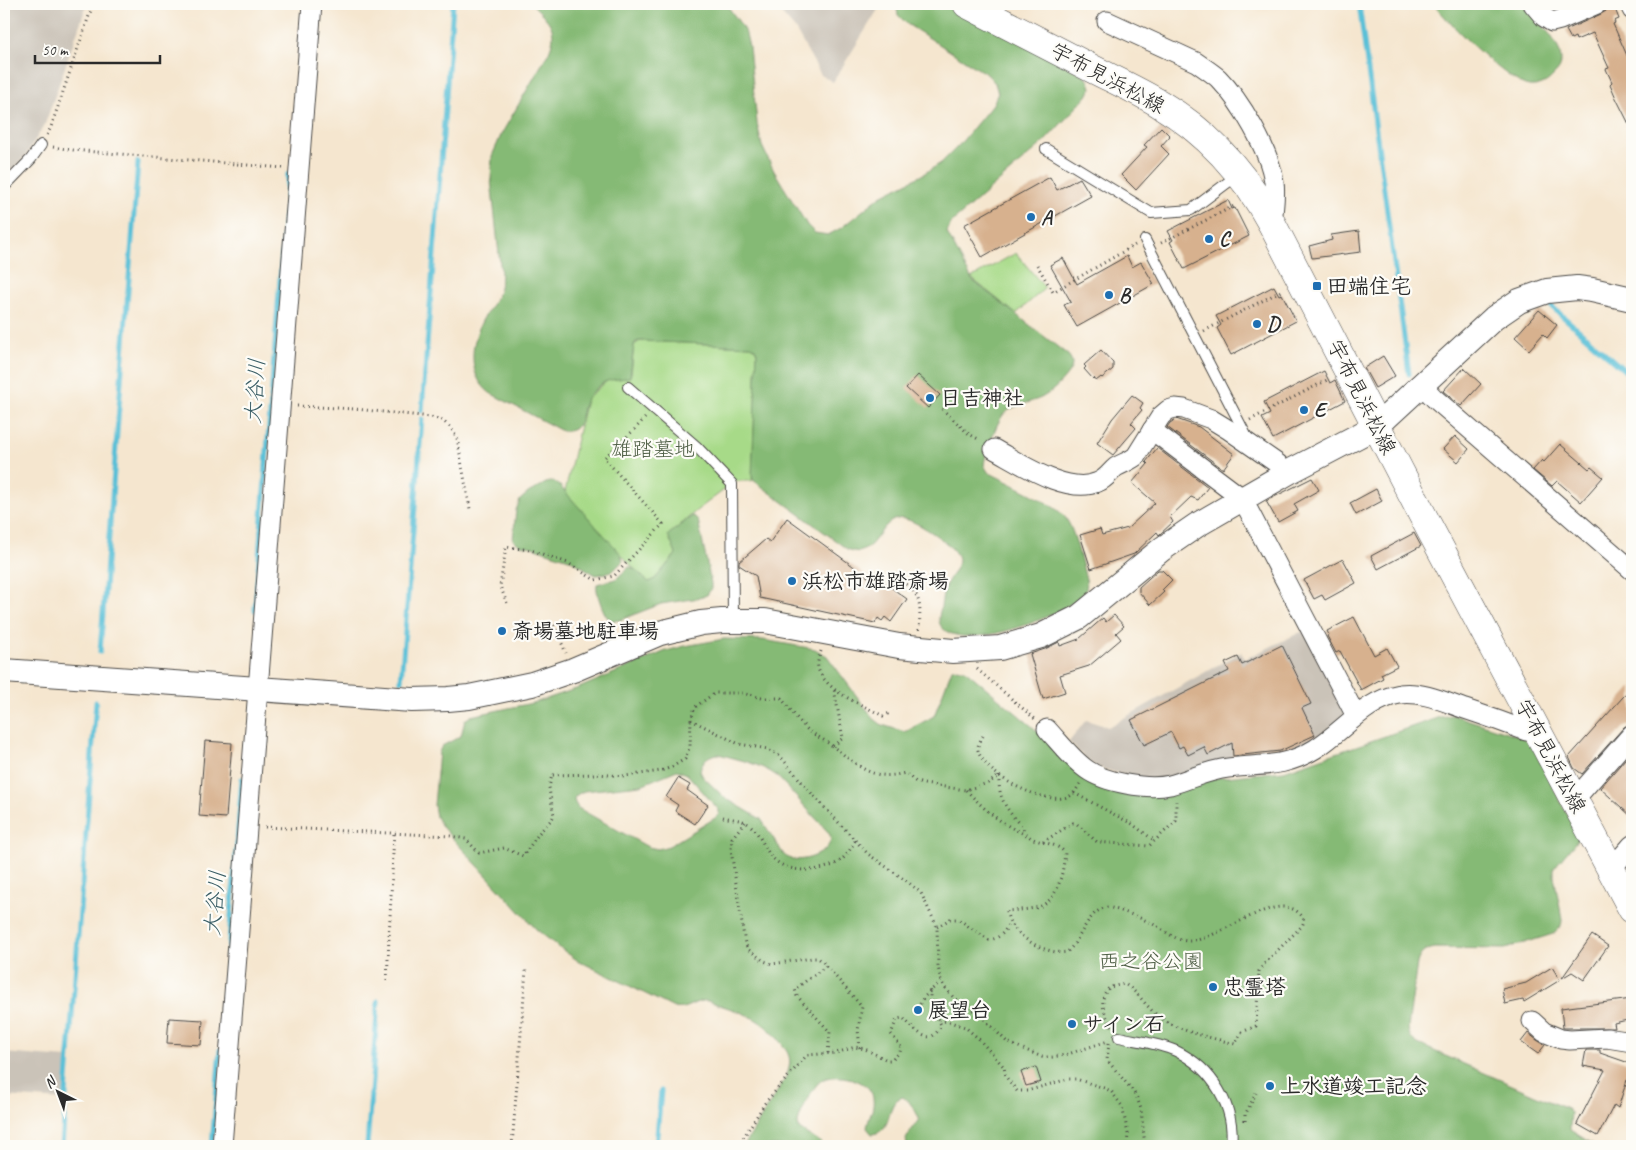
<svg xmlns="http://www.w3.org/2000/svg" width="1636" height="1150" viewBox="0 0 1636 1150" font-family="Caveat,'Klee One',sans-serif">
<style>
.industrial{fill:#cac3b8}
.green{fill:#a7da88;stroke:#69825a}
.forest{fill:#85ba74;stroke:#587250;fill-rule:evenodd}
.lines{fill:none;stroke-linecap:round;stroke-linejoin:round}
.stream{stroke:#5ac0d7;stroke-width:5}
.building{fill:#d7b18e}
.service-casing{stroke:#494744;stroke-width:12}
.minor-casing{stroke:#494744;stroke-width:21}
.tertiary-casing{stroke:#494744;stroke-width:26}
.secondary-casing{stroke:#494744;stroke-width:29}
.path{stroke:#494744;stroke-width:3;stroke-dasharray:1 4;stroke-linecap:butt}
.service{stroke:#fff;stroke-width:10}
.minor{stroke:#fff;stroke-width:19}
.tertiary{stroke:#fff;stroke-width:24}
.secondary{stroke:#fff;stroke-width:28}
.poi-dot{fill:#1f6fb2;stroke:#fdfcf7;stroke-width:2}
.labels{text-anchor:middle;dominant-baseline:central;stroke-width:4.5;stroke-linejoin:round;paint-order:stroke}
.street-label{font-size:21px;fill:#2b2b2b;stroke:#fdfcf7}
.poi-label{font-size:21px;font-weight:bold;fill:#2b2b2b;stroke:#fdfcf7;text-anchor:start}
.park-label{font-size:21px;fill:#506047;stroke:#fdfcf7}
.water-label{font-size:22px;font-style:italic;fill:#3b5f67;stroke:#fdfcf7}
</style>
<rect width="100%" height="100%" fill="#fdfcf7"/>
<filter id="ink" filterUnits="userSpaceOnUse"><feTurbulence type="fractalNoise" baseFrequency=".02" numOctaves="2"/><feDisplacementMap in="SourceGraphic" scale="10" xChannelSelector="R" yChannelSelector="G"/><feConvolveMatrix kernelMatrix="1 2 1 2 8 2 1 2 1" color-interpolation-filters="sRGB"/></filter>
<filter id="wash" filterUnits="userSpaceOnUse"><feTurbulence type="fractalNoise" baseFrequency=".0096" numOctaves="4" result="noise"/><feDisplacementMap in="SourceGraphic" scale="20" xChannelSelector="R" yChannelSelector="G"/><feGaussianBlur stdDeviation="1.12" result="paint"/><feColorMatrix in="noise" values="0 0 0 0 0 0 0 0 0 0 0 0 0 0 0 0 0 1.4 0 .05"/><feComposite in="paint" operator="in"/></filter>
<g filter="url(#wash)">
<rect width="100%" height="100%" fill="#f5e6cf"/>
<g class="industrial">
<path d="M4,4h83l-42,120 -19,31 -22,23z"/>
<path d="M773,4h99l7,4 -46,74 -12,-7 -26,-46z"/>
<path d="M1305,630l43,83 -36,29 -15,9 -128,26 -26,3 -43,-12 -9,-5 -22,-21 17,-22 22,7 133,-75 4,7z"/>
<path d="M4,1053l63,5 -4,42 -59,-4z"/>
</g>
<g class="green">
<path d="M1016,253l29,35 -29,26 -45,-36z"/>
<path d="M640,341l111,5 4,2 2,5 -5,128h-16l-40,30 -27,24 7,19 -21,25 -6,3 -5,-2 -79,-88 21,-93 22,-19 23,-6 3,-29z"/>
</g>
<g class="forest">
<path d="M532,4h194l13,18 7,12 3,13 8,76 5,23 12,25 33,54 8,8 13,2 13,-7 40,-32 39,-20 21,-13 19,-19 33,-40 5,-11 -3,-10 -7,-8 -81,-51 -9,-9 -2,-11h49l139,71 5,6 2,7 -4,8 -43,46 -93,81 -4,10 25,47 96,75c6,7 5,12 -1,20 -7,9 -15,17 -26,23 -11,5 -29,7 -38,17 -7,9 -18,39 -19,50l4,7c17,9 67,32 77,45 10,13 16,45 21,62 1,5 1,10 -2,14 -18,23 -124,62 -143,33 -4,-6 -1,-13 0,-19 1,-7 2,-15 5,-22 3,-7 11,-15 12,-24 2,-13 -35,-35 -47,-40 -33,-15 -32,43 -64,28l-94,-69 -1,-5 5,-122 -2,-5 -4,-2 -111,-5 -4,1 -2,3 -4,32c-9,3 -19,1 -27,6 -6,5 -14,11 -17,17 -7,14 -2,33 -24,31l-72,-38c-23,-18 -20,-49 -7,-74 6,-10 14,-20 17,-31 1,-4 0,-10 1,-15l-10,-93 1,-24 10,-23 47,-81c10,-24 0,-31 -17,-48z"/>
<path d="M1434,4h89c13,15 44,42 37,63 -1,3 -5,7 -7,9 -6,7 -15,11 -24,10 -21,-3 -82,-64 -95,-82z"/>
<path d="M553,481l6,4 62,69 2,7 -11,11 -16,3 -27,-16 -37,-12 -12,-2 -7,-5 3,-30 4,-10 8,-7 18,-10z"/>
<path d="M692,516l3,1 3,3 13,63v6l-4,6 -8,3 -38,6 -41,16c-5,1 -8,1 -12,-2 -5,-5 -13,-28 -11,-34l19,-5 13,-12c8,1 13,11 20,15l6,-3 21,-25 -8,-19z"/>
<path d="M724,639l39,1 52,9 12,7 46,62 9,7 23,7 29,-16 18,-47 5,-1 8,2 76,64 53,47 121,-3 69,-7 156,-54 13,-2 69,22 9,6 48,95 -25,30v8l8,43c0,8 -3,11 -9,15l-48,15 -70,-1c-10,2 -15,5 -18,15l-9,65c1,8 4,12 10,16l149,65 4,3 -1,18 26,16h-689l-1,-7 13,-20c-3,-9 -9,-17 -16,-22 -19,4 -8,35 -31,37l-5,-6c1,-10 8,-19 6,-30 -2,-19 -38,-26 -51,-18 -9,5 -22,33 -24,43l1,6 22,14 3,3h-80l42,-69c7,-18 4,-23 -8,-38 -19,-24 -42,-28 -70,-38 -13,-2 -21,10 -34,7l-97,-48 -20,-14 -21,-17 -93,-101 -7,-11 -2,-12 5,-53 3,-6 19,-10 4,-16 6,-4 66,-14 42,-14 87,-37 19,-5zM719,754c20,6 40,9 58,22l52,57c10,18 -31,35 -45,22l-23,-36 -36,-21 -22,-21 -3,-6c3,-11 7,-16 19,-17zM677,770l10,4 32,36v4l-4,4 -46,28 -11,3 -10,-2 -70,-39 -3,-5 -1,-5 4,-4 6,-3 57,-6z"/>
</g>
<g class="lines">
<g class="stream">
<path d="M1359,4l50,370"/>
<path d="M1551,306l81,71"/>
<path d="M422,411l31,-407"/>
<path d="M255,610l33,-436"/>
<path d="M100,652l38,-490"/>
<path d="M401,681l21,-262"/>
<path d="M221,1040l21,-261"/>
<path d="M62,1146l34,-444"/>
<path d="M212,1146l8,-96"/>
<path d="M367,1146l11,-145"/>
<path d="M656,1146l5,-55"/>
</g>
</g>
<g id="blocks">
<g class="building">
<path d="M1613,4l6,15 -5,2 1,2 -2,1 16,36 3,-2v72l-16,-32 -6,-14 2,-2 -6,-13 3,-1 -16,-35 -17,7 -1,-3 -4,2 -5,-9 35,-16 5,-3 2,-5z"/>
<path d="M1161,127l9,9 -9,10 8,8 -33,36 -15,-15 26,-28 -3,-2z"/>
<path d="M1050,177l7,13 23,-12 11,18 -109,61 -18,-32z"/>
<path d="M1228,200l4,9 3,-1 14,28 -65,33 -14,-27 3,-2 -5,-9z"/>
<path d="M1359,231l2,21 -49,6 -3,-12 23,-6 -1,-5z"/>
<path d="M1127,256l5,11 9,-5 13,22 -77,43 -13,-22 7,-3 -21,-37 13,-7 14,26z"/>
<path d="M1274,286l5,9 3,-1 14,27 -65,34 -14,-27 4,-3 -5,-9z"/>
<path d="M1539,310l18,15 -10,13 -4,-4 -14,16 -14,-13z"/>
<path d="M1101,350l12,13v6l-11,9 -1,-1 -5,4 -2,-3 -1,1 -9,-10 2,-2 -2,-2z"/>
<path d="M1383,356l12,20 -20,12 -11,-20z"/>
<path d="M1464,368l17,16 -20,22 -18,-15z"/>
<path d="M1324,371l6,12 5,-3 10,21 -72,38 -11,-21 8,-4 -6,-12z"/>
<path d="M918,375l22,20 -12,13 -22,-20z"/>
<path d="M1132,395l11,8 -3,5 2,2 -11,13 5,5 -23,27 -16,-12 15,-24z"/>
<path d="M1176,419l23,8 35,27 -11,15 -56,-42 3,-4z"/>
<path d="M1455,436l14,13 -11,13 -15,-13z"/>
<path d="M1560,444l29,25 2,-2 12,10 -22,25 -24,-21 -5,5 -19,-16 9,-10 2,2z"/>
<path d="M1157,448l51,39 -10,13 -7,-3 -21,20 3,5 -14,13 -2,-3 -23,22 -43,15 -11,-34 20,-6 2,6 26,-7 27,-25 -23,-20 16,-19 -2,-2z"/>
<path d="M1312,478l7,12 -25,14 4,7 -20,11 -12,-21z"/>
<path d="M1376,489l6,12 -26,14 -6,-12z"/>
<path d="M787,518l81,59 3,-4 36,26 -16,23 -6,-5 -3,4 -4,-3 -3,5 -115,-25 -4,-22 -17,-11v-3l27,-23 4,3z"/>
<path d="M1414,533l7,13 -43,23 -7,-13z"/>
<path d="M1343,559l13,24 -31,17 -3,-5 -8,4 -10,-19z"/>
<path d="M1158,570h4l10,10 -10,10 2,2 -14,13 -11,-13v-5z"/>
<path d="M1114,615l10,11 -8,7 5,6 -32,27 -29,9 5,17 -22,7 -13,-45 15,-5 14,-7 1,4 19,-7 24,-21 3,4z"/>
<path d="M1354,617l20,38 13,-7 10,18 -16,8 2,4 -22,12 -21,-39 -4,2 -9,-17 2,-1 -2,-4z"/>
<path d="M1282,645l29,59 -9,4 13,27 -35,16 -47,5 -1,-13 -24,12 -4,-8 -16,8 -5,-9 -4,2 -8,-16 -27,13 -13,-25 98,-49 -4,-8 13,-6 4,8z"/>
<path d="M1632,687v36l-8,4 -42,47 -8,-6 -5,-11z"/>
<path d="M205,741l27,2 -6,75 -27,-2z"/>
<path d="M1632,751v66l-32,-29z"/>
<path d="M678,778l12,7 -3,5 21,15 -13,19 -20,-13 3,-6 -12,-8z"/>
<path d="M1592,935l16,11 -24,34 -12,-8 -10,6z"/>
<path d="M1552,967l8,13 -36,22 -1,-2 -18,4 -3,-15 24,-6z"/>
<path d="M1632,999v20l-18,4 1,5h-52l-2,-20z"/>
<path d="M169,1018l34,2 -2,25 -34,-2z"/>
<path d="M1528,1033l9,7 8,5 -7,9 -17,-12z"/>
<path d="M1586,1050h14v3l32,11v17l-5,-1 -9,28 -4,-3 -16,31 -21,-12 28,-54 -22,-4z"/>
<path d="M1036,1067l5,15 -15,4 -5,-14z"/>
</g>
</g>
</g>
<g filter="url(#ink)">
<use href="#blocks" fill-opacity="0" stroke="#494744" stroke-width="1"/>
<g class="lines">
<g class="service-casing">
<g id="service">
<path d="M1046,149l105,64 40,-3 48,-36"/>
<path d="M4,187l27,-28 10,-14"/>
<path d="M1145,240l103,199"/>
<path d="M628,387l68,59 36,38 1,136"/>
<path d="M1119,1037c19,4 39,6 57,14 36,17 60,56 55,95"/>
</g>
</g>
<g class="minor-casing">
<g id="minor">
<path d="M1533,4l11,13 8,5 8,-2 37,-16"/>
<path d="M1630,4l2,6"/>
<path d="M1107,21l89,41c7,5 15,10 22,16 22,22 52,73 56,104 2,14 -1,28 -2,42"/>
<path d="M1422,385l12,13 198,172"/>
<path d="M1152,430l90,68 114,218"/>
<path d="M994,449c26,14 74,47 104,33 8,-3 12,-10 18,-15 7,-4 14,-6 20,-11l25,-40 7,-6 7,-2 9,1 27,10 18,11 49,34 6,11"/>
<path d="M1047,729c12,13 25,30 39,40 19,14 62,21 84,16 19,-5 38,-15 58,-17 34,-4 56,0 87,-19 29,-18 50,-49 85,-55 22,-3 45,8 65,15 21,7 41,14 61,22l9,-5"/>
<path d="M1572,796l10,-5 50,-57"/>
<path d="M1609,865l10,-5 13,-15"/>
<path d="M1532,1021l12,11 17,7 9,1 37,-2 25,4"/>
<path d="M222,1146l90,-1142"/>
</g>
</g>
<g class="tertiary-casing">
<path id="tertiary" d="M4,671l408,29 36,-1 21,-2 63,-13 41,-14 87,-37 41,-10 21,-2h43l134,25 54,5 47,-3 41,-12 38,-19 83,-68 35,-24 92,-53 88,-46 117,-108 25,-17 28,-10 30,-3 15,2 40,9"/>
</g>
<g class="secondary-casing">
<path id="secondary" d="M967,4c41,21 81,42 122,63 23,12 48,23 71,37 49,29 85,70 112,120l151,292 209,393"/>
</g>
<g class="path">
<path d="M47,135l4,-8 42,-123"/>
<path d="M53,147l20,3 210,18"/>
<path d="M1161,243l75,-38"/>
<path d="M1037,265l16,27 82,-47"/>
<path d="M1204,331l79,-41"/>
<path d="M297,406l58,3 76,8 11,3 9,8 6,10 13,71"/>
<path d="M942,409l27,25 11,6"/>
<path d="M1250,420l79,-41"/>
<path d="M897,579c25,13 24,25 22,51"/>
<path d="M507,603l-7,-17 6,-39 25,3 37,13 27,17 19,-4 49,-52 -59,-66 31,-29 10,-11"/>
<path d="M554,625l12,28"/>
<path d="M821,651c-2,6 -5,13 -2,20 11,23 43,33 64,45l9,-4"/>
<path d="M977,669l58,50"/>
<path d="M691,720l48,24 29,5 12,7 32,38 56,60 40,28 13,11 16,34 1,39 3,15 4,7 8,9 27,18 27,27 35,15h10l13,-2 43,-14"/>
<path d="M983,736c-2,4 -6,9 -5,14 6,26 69,57 92,46 5,-3 7,-8 10,-12"/>
<path d="M833,746l10,-8 -9,-49"/>
<path d="M999,776c-1,22 7,32 21,49 3,3 6,9 10,12 10,7 27,5 35,16 -2,18 -6,48 -27,54 -9,3 -21,3 -31,4 0,22 39,45 60,41 15,-13 20,-42 41,-45 14,4 29,9 43,16 12,6 24,18 38,18 30,0 85,-51 110,-28 5,5 6,7 3,13l-38,38 -5,7 -3,55 -14,6 -7,12c-25,-7 -52,-11 -74,-26 -14,-9 -22,-26 -37,-34l-14,3c-13,12 -6,27 3,40"/>
<path d="M966,790c20,21 36,35 63,46"/>
<path d="M1074,793l58,31 23,17"/>
<path d="M723,817c7,2 16,2 22,5 16,8 18,29 31,39 14,12 43,11 59,3 10,-5 15,-14 20,-23"/>
<path d="M745,822l-13,16 -1,12 14,94 4,6 15,11 8,3 40,-6h6l4,3 40,46 -4,23 2,18"/>
<path d="M265,827l185,9 16,3 13,14 25,-5 19,8 16,-23 13,-14 2,-4 -4,-20 -1,-8 3,-12 43,-1 30,2 36,-5 11,-4 13,-8 5,-13 1,-26 4,-13 20,-14h27l20,5h19c9,11 18,24 28,33 7,5 16,9 23,15 25,18 39,36 73,27l11,9 8,2 42,6 22,-7 10,-6"/>
<path d="M1043,842l30,-19 4,1 20,18 52,4 27,-25v-20"/>
<path d="M937,927l13,-8h8l31,21c11,-2 17,-8 20,-19"/>
<path d="M826,966l-31,23 2,7 33,36 -2,22"/>
<path d="M387,980l7,-147"/>
<path d="M920,1004l3,-6 18,-17"/>
<path d="M939,1022l8,-1 18,6 13,11 26,29 2,10 11,14h10l41,-12h8l28,9 7,3 11,15 6,28 -1,12"/>
<path d="M1109,1043l-2,17 26,31 4,7 4,11 4,37"/>
<path d="M1245,1121v-6l11,-22"/>
<path d="M512,1146l14,-176"/>
<path d="M738,1146l27,-43 42,-48 29,-2 19,-6 10,2 22,11h5l8,-8 1,-5 -10,-13 6,-15 6,-1c12,11 27,32 38,7l-11,-23v-12"/>
</g>
<use href="#service" class="service"/>
<use href="#minor" class="minor"/>
<use href="#tertiary" class="tertiary"/>
<use href="#secondary" class="secondary"/>
</g>
</g>
<g class="poi-dot">
<circle cx="1031" cy="217" r="5"/>
<circle cx="1209" cy="239" r="5"/>
<rect x="1312" y="281" width="10" height="10" rx="2.5"/>
<circle cx="1109" cy="295" r="5"/>
<circle cx="1257" cy="324" r="5"/>
<circle cx="930" cy="398" r="5"/>
<circle cx="1304" cy="410" r="5"/>
<circle cx="792" cy="581" r="5"/>
<circle cx="502" cy="631" r="5"/>
<circle cx="1213" cy="987" r="5"/>
<circle cx="918" cy="1010" r="5"/>
<circle cx="1072" cy="1024" r="5"/>
<circle cx="1270" cy="1086" r="5"/>
</g>
<g class="labels">
<g class="street-label">
<text transform="translate(1108 78) rotate(28)">宇布見浜松線</text>
<text transform="translate(1362 397) rotate(63)">宇布見浜松線</text>
<text transform="translate(1551 756) rotate(62)">宇布見浜松線</text>
</g>
<g class="poi-label">
<text x="1041" y="217">A</text>
<text x="1219" y="239">C</text>
<text x="1327" y="286">田端住宅</text>
<text x="1119" y="295">B</text>
<text x="1267" y="324">D</text>
<text x="940" y="398">日吉神社</text>
<text x="1314" y="410">E</text>
<text x="802" y="581">浜松市雄踏斎場</text>
<text x="512" y="631">斎場墓地駐車場</text>
<text x="1223" y="987">忠霊塔</text>
<text x="928" y="1010">展望台</text>
<text x="1082" y="1024">サイン石</text>
<text x="1280" y="1086">上水道竣工記念</text>
</g>
<g class="park-label">
<text x="653" y="449">雄踏墓地</text>
<text x="1151" y="961">西之谷公園</text>
</g>
<g class="water-label">
<text transform="translate(255 391) rotate(-86)">大谷川</text>
<text transform="translate(215 903) rotate(-85)">大谷川</text>
</g>
</g>
<rect width="1636" height="1150" fill="none" stroke="#fdfcf7" stroke-width="20"/>
<g transform="translate(58 1092) rotate(318)" stroke="#fdfcf7" stroke-width="4" paint-order="stroke">
<path d="M0-4L9 19L0 12L-9 19Z" fill="#2b2b2b"/>
<text y="-8" font-size="14" font-weight="bold" text-anchor="middle" fill="#2b2b2b">N</text>
</g>
<path d="M35 55v8h125v-8" fill="none" stroke="#2b2b2b" stroke-width="2.5"/>
<text x="42" y="55" font-size="15" fill="#2b2b2b" stroke="#fdfcf7" stroke-width="4" paint-order="stroke">50 m</text>
</svg>
